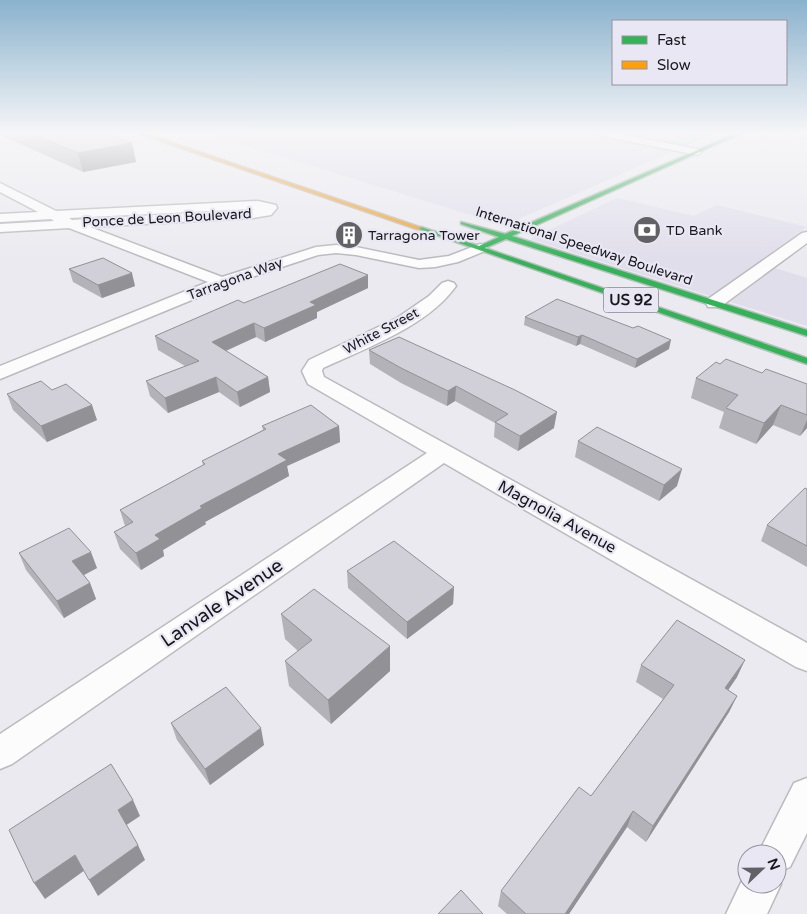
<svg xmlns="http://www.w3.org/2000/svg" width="807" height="914" viewBox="0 0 807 914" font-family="'Varela Round',sans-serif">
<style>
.built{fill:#e1deeb}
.green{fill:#cdd7d2}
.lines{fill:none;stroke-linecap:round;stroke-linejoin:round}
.street-casing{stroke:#bbbabe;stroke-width:3}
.fast-casing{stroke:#bbbabe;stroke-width:3}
.slow-casing{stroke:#bbbabe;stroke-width:3}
.street{fill:#fcfcfd;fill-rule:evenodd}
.fast{fill:#30b455;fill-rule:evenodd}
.slow{fill:#ff9f0a;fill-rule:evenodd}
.wall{fill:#b4b2b9}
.shaded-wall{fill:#929196}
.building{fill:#d1cfd7;stroke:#929196}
.labels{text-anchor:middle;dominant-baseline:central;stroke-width:4.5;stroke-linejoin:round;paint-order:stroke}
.far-street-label{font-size:14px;fill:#18171c;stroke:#e9e7f3}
.far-poi-label{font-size:14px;fill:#18171c;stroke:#e9e7f3;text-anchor:start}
.shield{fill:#e9e7f3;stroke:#57555c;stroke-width:1}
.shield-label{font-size:15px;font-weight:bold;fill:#18171c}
.street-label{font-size:16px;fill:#18171c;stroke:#e9e7f3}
.near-street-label{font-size:19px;fill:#18171c;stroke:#e9e7f3}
</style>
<rect width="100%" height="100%" fill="#ebeaf0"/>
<g class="built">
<path d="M205,133h511l-200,87 -13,1h-13z"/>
<path d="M617,198l77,18 23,-11 90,22 -97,69 -180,-57z"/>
<path d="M775,268l32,10v48l-77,-24z"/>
</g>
<path class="green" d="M628,133l44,8 20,-8h24l-31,13 -63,-12z"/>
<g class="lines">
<g class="street-casing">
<g id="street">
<path d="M598,133h17l82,16 5,3 -5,3 -94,-19z"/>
<path d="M789,133h18v5l-16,-3z"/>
<path d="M0,183l56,28 202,-10 18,4 1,3 -6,7 -18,3 -163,9 132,50 94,-30 20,-2 20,2 63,13 30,-4 31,-12 5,1 2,3 -2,3 -27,11 -23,5 -16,1 -63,-13 -20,-2 -18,2 -90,30 -228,94v-13l208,-84 -139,-54 -69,4v-8l54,-3 -3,-2 -51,3v-8l38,-2 -38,-20zM258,209l-186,11 -3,-2z"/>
<path d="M807,232v11l-87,64h-12l-2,-4 2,-4 94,-66z"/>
<path d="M448,281l6,2 2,3c-28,40 -90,62 -133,82l-1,3 2,6 483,266v28l-11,-4 -352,-204 -432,301 -12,5v-35l427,-281 -119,-69 -6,-13 7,-11 88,-42 32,-22 13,-13z"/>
<path d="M807,778v55l-17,34 -13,6v-19h-19l36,-71z"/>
<path d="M747,870v14h30v-9l4,9 -14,30h-41z"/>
</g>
</g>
<g class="fast-casing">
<path id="fast" d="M737,133h5l-230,103 295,94v6l-301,-97 -21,9 322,110v6l-391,-136 5,-1 58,19 20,-9 -38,-13v-2l44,12z"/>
</g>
<g class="slow-casing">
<path id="slow" d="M138,133h5l279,95 -5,1z"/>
</g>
<use href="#street" class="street"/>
<use href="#fast" class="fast"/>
<use href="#slow" class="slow"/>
</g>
<g class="wall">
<path d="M0,133h104l28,10 4,19 -53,10 -83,-37z"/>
<path d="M69,269l66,17 -33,12 -29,-16z"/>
<path d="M368,275v13l-51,24v6l-52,24 -9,-5 -30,14 42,26 2,15 -30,15 -21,-15 -51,21 -18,-17 -4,-15 39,-15 -27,-16 -3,-14 89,-33z"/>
<path d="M525,317l144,32 -34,19 -55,-24 -4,2 -52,-21z"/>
<path d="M399,337l155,91 -36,23 -24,-14 1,-14 -40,-22 -8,5 -46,-23 -31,-19 -1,-14z"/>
<path d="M720,364l87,20v44l-7,8 -27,-11 -17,19 -37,-16 5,-16 -33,-14 5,-20z"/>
<path d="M52,390l45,30 -50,22 -34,-32 -6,-16z"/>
<path d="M262,426h77l1,16 -53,24 2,10 -84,46 1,2 -43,26 1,6 -23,14 -21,-21 -6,-17 11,-6 -5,-16 83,-45 -1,-4 61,-31z"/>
<path d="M578,441l99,45 -18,15 -84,-44z"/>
<path d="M807,489v78l-46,-26 6,-16z"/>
<path d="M19,553l78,15 -13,7 6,8 6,16 -32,19 -38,-48z"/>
<path d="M347,571l107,16 -1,17 -46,35 -59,-51z"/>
<path d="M281,614l109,32v25l-59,53 -42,-38 -4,-25 13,-10 -13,-12z"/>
<path d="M641,665l96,12 -9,13 9,6 -8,16 -83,130 -19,-15 -58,87h-62l-9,-8 3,-15 90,-95 72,-97 -27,-17z"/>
<path d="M171,723l93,22 -54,40 -33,-45z"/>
</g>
<g class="shaded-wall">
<path d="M132,143l4,19 -53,10 -5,-19z"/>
<path d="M132,273l3,13 -33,12 -4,-13z"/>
<path d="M368,275v13l-51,24v6l-52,24 -1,-14 46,-26z"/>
<path d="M254,323l2,14 -42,19 -2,-14z"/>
<path d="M582,335l-2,9 -4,2 2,-9z"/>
<path d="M671,340l-2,9 -34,19 2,-9z"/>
<path d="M216,377l3,15 -51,21 -3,-15z"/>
<path d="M268,377l2,15 -30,15 -3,-15z"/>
<path d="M456,386l-1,15 -8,5 1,-15z"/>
<path d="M92,405l5,15 -50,22 -6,-16z"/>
<path d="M781,405l-8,20 -17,19 8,-21z"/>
<path d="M557,412l-3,16 -36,23 2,-15z"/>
<path d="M807,420v8l-7,8z"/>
<path d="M339,426l1,16 -53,24 2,10 -84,46 1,2 -43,26 1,6 -23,14 -5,-17 19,-18 45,-29 78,-52z"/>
<path d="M682,469l-5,17 -18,15 5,-16z"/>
<path d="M91,552l6,16 -19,10 -6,-17z"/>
<path d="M90,583l6,16 -32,19 -7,-17z"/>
<path d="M454,587l-1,17 -46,35v-17z"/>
<path d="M390,646v25l-59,53 -3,-24z"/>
<path d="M745,660l-8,17 -19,28 7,-17z"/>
<path d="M737,696l-8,16 -83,130 7,-16z"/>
<path d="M261,728l3,17 -54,40 -5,-16z"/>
<path d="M133,800l7,16 -15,10 -7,-16z"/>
<path d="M633,811l-6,16 -58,87h-4z"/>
<path d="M138,845l7,15 -47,36 -9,-16z"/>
<path d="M75,855l10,15 -40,29 -11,-16z"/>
</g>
<g class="building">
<path d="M29,133h75l28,10 -54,10z"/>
<path d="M103,258l29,15 -34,12 -29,-16z"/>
<path d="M340,264l28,11 -58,27 6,3 -52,23 -10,-5 -42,19 56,35 -31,15 -21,-15 -51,21 -19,-17 53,-20 -44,-25 83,-36 6,3z"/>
<path d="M557,299l76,29 5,-2 33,14 -34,19 -55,-24 -4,2 -53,-20z"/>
<path d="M399,337l116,53 42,22 -37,24 -25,-14 13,-8 -52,-28 -8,5 -47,-23 -32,-18z"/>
<path d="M726,359l36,14 4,-4 41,15v31l-26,-10 -17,18 -38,-15 12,-13 -42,-17 20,-16 4,2z"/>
<path d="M41,381l11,9 14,-6 26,21 -51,21 -34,-32z"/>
<path d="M311,405l28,21 -61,28 9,6 -87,46 2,2 -47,27 5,4 -24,14 -22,-21 19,-10 -13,-12 85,-46 -3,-3 64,-32 -4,-3z"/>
<path d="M597,427l85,42 -18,16 -86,-44z"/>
<path d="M805,488l2,1v57l-40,-21z"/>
<path d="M69,528l22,24 -19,9 18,22 -33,18 -38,-48z"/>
<path d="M394,541l60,46 -47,35 -60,-51z"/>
<path d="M314,589l76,57 -62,54 -43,-39 27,-21 -31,-26z"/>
<path d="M677,620l68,40 -20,28 12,8 -84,130 -20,-15 -68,103h-39l-25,-23 78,-104 12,9 83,-111 -33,-20z"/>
<path d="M226,687l35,41 -56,41 -34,-46z"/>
<path d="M111,764l22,36 -15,10 20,35 -49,35 -14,-25 -41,28 -25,-53z"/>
<path d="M461,890l22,24h-45z"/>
</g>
<linearGradient id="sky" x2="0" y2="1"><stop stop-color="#8ab2cd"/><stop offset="0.51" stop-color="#f6f6f8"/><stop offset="1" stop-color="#f6f6f8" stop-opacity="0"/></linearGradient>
<rect width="807" height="260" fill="url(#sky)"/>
<defs>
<g id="bank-disc" transform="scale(1.4375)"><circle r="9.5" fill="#626166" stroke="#e9e7f3"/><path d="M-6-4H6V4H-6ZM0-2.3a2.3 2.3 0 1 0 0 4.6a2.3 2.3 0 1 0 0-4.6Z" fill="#fff"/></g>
<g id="building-disc" transform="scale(1.4375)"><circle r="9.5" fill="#626166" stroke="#e9e7f3"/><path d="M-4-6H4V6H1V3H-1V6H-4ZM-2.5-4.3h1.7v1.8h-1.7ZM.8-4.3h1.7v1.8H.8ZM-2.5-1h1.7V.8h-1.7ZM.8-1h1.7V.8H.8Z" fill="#fff"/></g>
</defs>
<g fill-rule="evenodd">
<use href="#bank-disc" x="647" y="230"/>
<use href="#building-disc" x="349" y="235"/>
</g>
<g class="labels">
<g class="far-street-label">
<text transform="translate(167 218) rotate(-3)">Ponce de Leon Boulevard</text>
<text transform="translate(584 246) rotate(18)">International Speedway Boulevard</text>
<text transform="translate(235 279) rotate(-20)">Tarragona Way</text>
<text transform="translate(381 331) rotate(-28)">White Street</text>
</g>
<g class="far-poi-label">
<text x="666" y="230">TD Bank</text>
<text x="368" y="235">Tarragona Tower</text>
</g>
<rect class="shield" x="603.5" y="287.5" width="55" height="25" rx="4"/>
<g class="shield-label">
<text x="631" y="300">US 92</text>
</g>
<g class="street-label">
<text transform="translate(557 517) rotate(29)">Magnolia Avenue</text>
</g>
<g class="near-street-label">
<text transform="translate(222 603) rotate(-34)">Lanvale Avenue</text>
</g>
</g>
<rect x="612" y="20" width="175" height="65" fill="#e9e7f3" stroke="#95949d"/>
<rect x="622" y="36" width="25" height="8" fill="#30b455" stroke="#95949d"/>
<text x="657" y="45" font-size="15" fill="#18171c">Fast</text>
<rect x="622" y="61" width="25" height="8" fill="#ff9f0a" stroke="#95949d"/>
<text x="657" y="70" font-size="15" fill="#18171c">Slow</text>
<g transform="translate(762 869) rotate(68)"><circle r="24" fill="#e9e7f3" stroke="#95949d"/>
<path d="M0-4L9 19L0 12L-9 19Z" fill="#626166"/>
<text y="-8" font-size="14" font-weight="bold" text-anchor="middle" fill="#18171c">N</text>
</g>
</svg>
